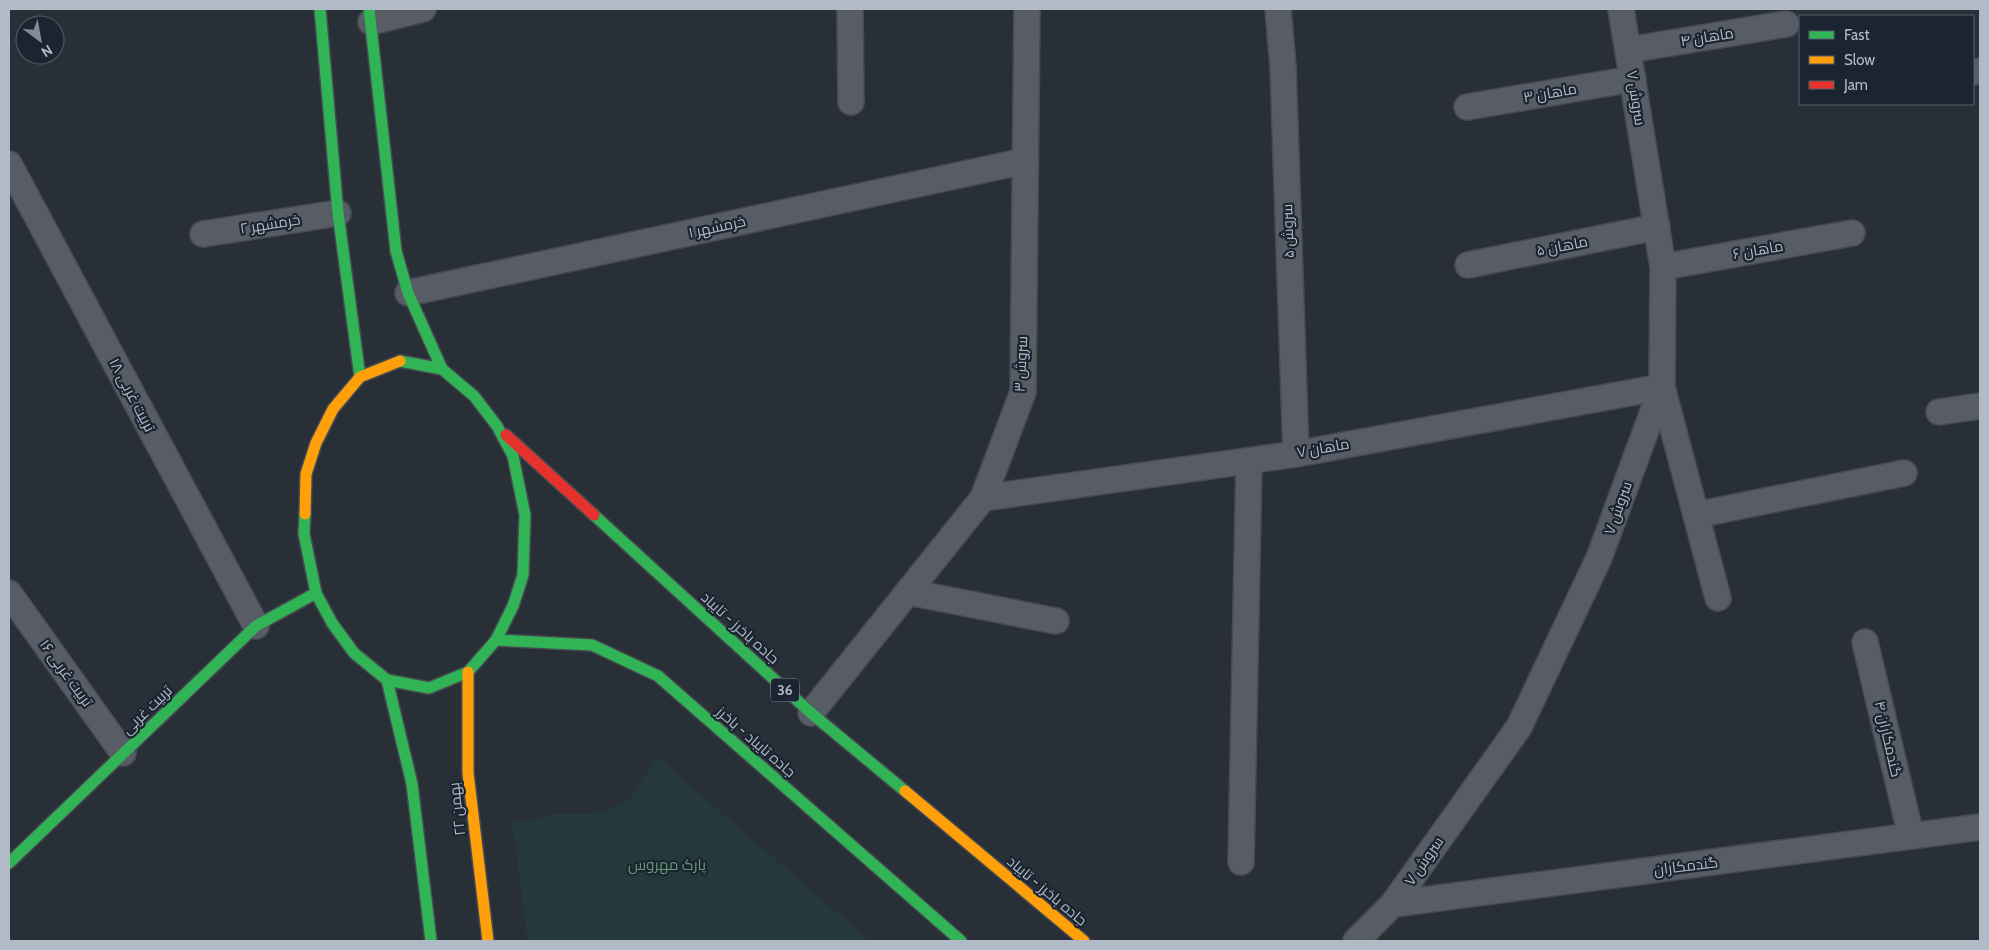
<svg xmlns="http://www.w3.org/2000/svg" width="1989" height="950" viewBox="0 0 1989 950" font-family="Cabin,Cairo,sans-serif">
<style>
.green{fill:#25393c}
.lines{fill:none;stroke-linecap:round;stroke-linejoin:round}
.street-casing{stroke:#464b51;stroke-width:28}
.fast-casing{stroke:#464b51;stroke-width:14}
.slow-casing{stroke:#464b51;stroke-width:14}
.jam-casing{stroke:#464b51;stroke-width:14}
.street{stroke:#585d65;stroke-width:25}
.fast{stroke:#30b455;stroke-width:11}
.slow{stroke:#ff9f0a;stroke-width:11}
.jam{stroke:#e5322d;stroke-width:11}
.labels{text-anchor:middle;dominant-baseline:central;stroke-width:4.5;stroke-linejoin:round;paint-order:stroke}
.shield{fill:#1b2531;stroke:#848e9b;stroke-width:1}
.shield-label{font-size:14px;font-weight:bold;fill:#b1bbc8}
.street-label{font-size:15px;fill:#b1bbc8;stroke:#1b2531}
.park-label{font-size:15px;fill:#689a72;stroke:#1b2531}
</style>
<rect width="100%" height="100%" fill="#282f36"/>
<path class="green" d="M657,757l213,184h-342l-16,-118 42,-9h43l34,-16z"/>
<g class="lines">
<g class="street-casing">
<g id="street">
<path d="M850,9l1,93"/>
<path d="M1278,9l5,57 13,388"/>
<path d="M371,22l52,-13"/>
<path d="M1628,50l158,-26"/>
<path d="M1973,72l7,-1"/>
<path d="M1467,107l166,-28"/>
<path d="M9,164l247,462"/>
<path d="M203,234l135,-21"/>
<path d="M1468,265l189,-38"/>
<path d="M1663,267l189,-34"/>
<path d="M408,293l617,-132"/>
<path d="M1939,412l41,-6"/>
<path d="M983,498l313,-44 366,-67 56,211"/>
<path d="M1696,515l208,-42"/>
<path d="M908,592l148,29"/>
<path d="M9,593l114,160"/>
<path d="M1865,642l46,194"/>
<path d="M811,713l172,-215 40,-106 4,-383"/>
<path d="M1241,862l8,-401"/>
<path d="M1393,904l587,-77"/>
<path d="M1356,941l37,-37 126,-177 80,-169 63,-171 1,-120 -42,-258"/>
</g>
</g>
<g class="fast-casing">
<g id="fast">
<path d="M320,9l18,204 22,164"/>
<path d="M369,9l27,242 12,42 34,76"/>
<path d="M305,514l-1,20 12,59 16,30 22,30 33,27 42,8 39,-16 28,-32 17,-34 10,-31 2,-60 -12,-59 -16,-30 -23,-30 -32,-27 -42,-8"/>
<path d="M594,515l217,198 94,78"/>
<path d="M496,640l96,5 66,31 303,265"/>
<path d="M387,680l25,104 19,157"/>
<path d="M9,863l247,-237 60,-33"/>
</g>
</g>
<g class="slow-casing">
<g id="slow">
<path d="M305,514l1,-40 10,-31 17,-34 27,-32 40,-16"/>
<path d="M468,672v101l20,168"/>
<path d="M905,791l179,150"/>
</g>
</g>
<g class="jam-casing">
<path id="jam" d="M506,435l88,80"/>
</g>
<use href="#street" class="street"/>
<use href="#fast" class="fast"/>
<use href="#slow" class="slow"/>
<use href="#jam" class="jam"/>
</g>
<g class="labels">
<rect class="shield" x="771" y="678.5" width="28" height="23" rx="4"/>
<g class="shield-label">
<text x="785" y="690">36</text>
</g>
<g class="street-label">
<text transform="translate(1707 37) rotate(-9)">ماهان ۴</text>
<text transform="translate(1550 93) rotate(-10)">ماهان ۳</text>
<text transform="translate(1636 98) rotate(81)">سروش ۷</text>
<text transform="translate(270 224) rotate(-9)">خرمشهر ۲</text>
<text transform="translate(717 227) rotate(-12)">خرمشهر ۱</text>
<text transform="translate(1288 231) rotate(-92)">سروش ۵</text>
<text transform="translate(1562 246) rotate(-11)">ماهان ۵</text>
<text transform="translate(1758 250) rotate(-10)">ماهان ۶</text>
<text transform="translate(1021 364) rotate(-87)">سروش ۳</text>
<text transform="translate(132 395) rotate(62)">تربیت غربی ۱۸</text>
<text transform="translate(1323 448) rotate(-10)">ماهان ۷</text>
<text transform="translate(1618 508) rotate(-70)">سروش ۷</text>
<text transform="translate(740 628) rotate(42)">جاده باخرز - تایباد</text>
<text transform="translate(66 673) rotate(54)">تربیت غربی ۱۶</text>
<text transform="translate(147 710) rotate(-44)">تربیت غربی</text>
<text transform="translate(1888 739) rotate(77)">گندمکاران ۴</text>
<text transform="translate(756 742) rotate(41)">جاده تایباد - باخرز</text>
<text transform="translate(457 809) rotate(-97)">۲۲ بهمن</text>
<text transform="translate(1424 861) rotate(-55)">سروش ۷</text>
<text transform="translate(1686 866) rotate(-7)">گندمکاران</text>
<text transform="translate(1047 891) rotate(40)">جاده باخرز - تایباد</text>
</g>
<g class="park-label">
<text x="667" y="865">پارک مهروس</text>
</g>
</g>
<rect width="1989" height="950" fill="none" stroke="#b1bbc8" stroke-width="20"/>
<rect x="1799" y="15" width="175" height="90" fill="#1b2531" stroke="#57616d"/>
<rect x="1809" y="31" width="25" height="8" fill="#30b455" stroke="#57616d"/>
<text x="1844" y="40" font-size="15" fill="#b1bbc8">Fast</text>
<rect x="1809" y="56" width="25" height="8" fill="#ff9f0a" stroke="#57616d"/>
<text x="1844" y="65" font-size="15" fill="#b1bbc8">Slow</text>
<rect x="1809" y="81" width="25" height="8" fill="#e5322d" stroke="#57616d"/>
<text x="1844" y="90" font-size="15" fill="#b1bbc8">Jam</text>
<g transform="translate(40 40) rotate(148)"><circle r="24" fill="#1b2531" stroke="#57616d"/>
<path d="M0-4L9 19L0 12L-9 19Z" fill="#818a95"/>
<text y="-8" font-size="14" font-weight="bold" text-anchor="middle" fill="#b1bbc8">N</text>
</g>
</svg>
